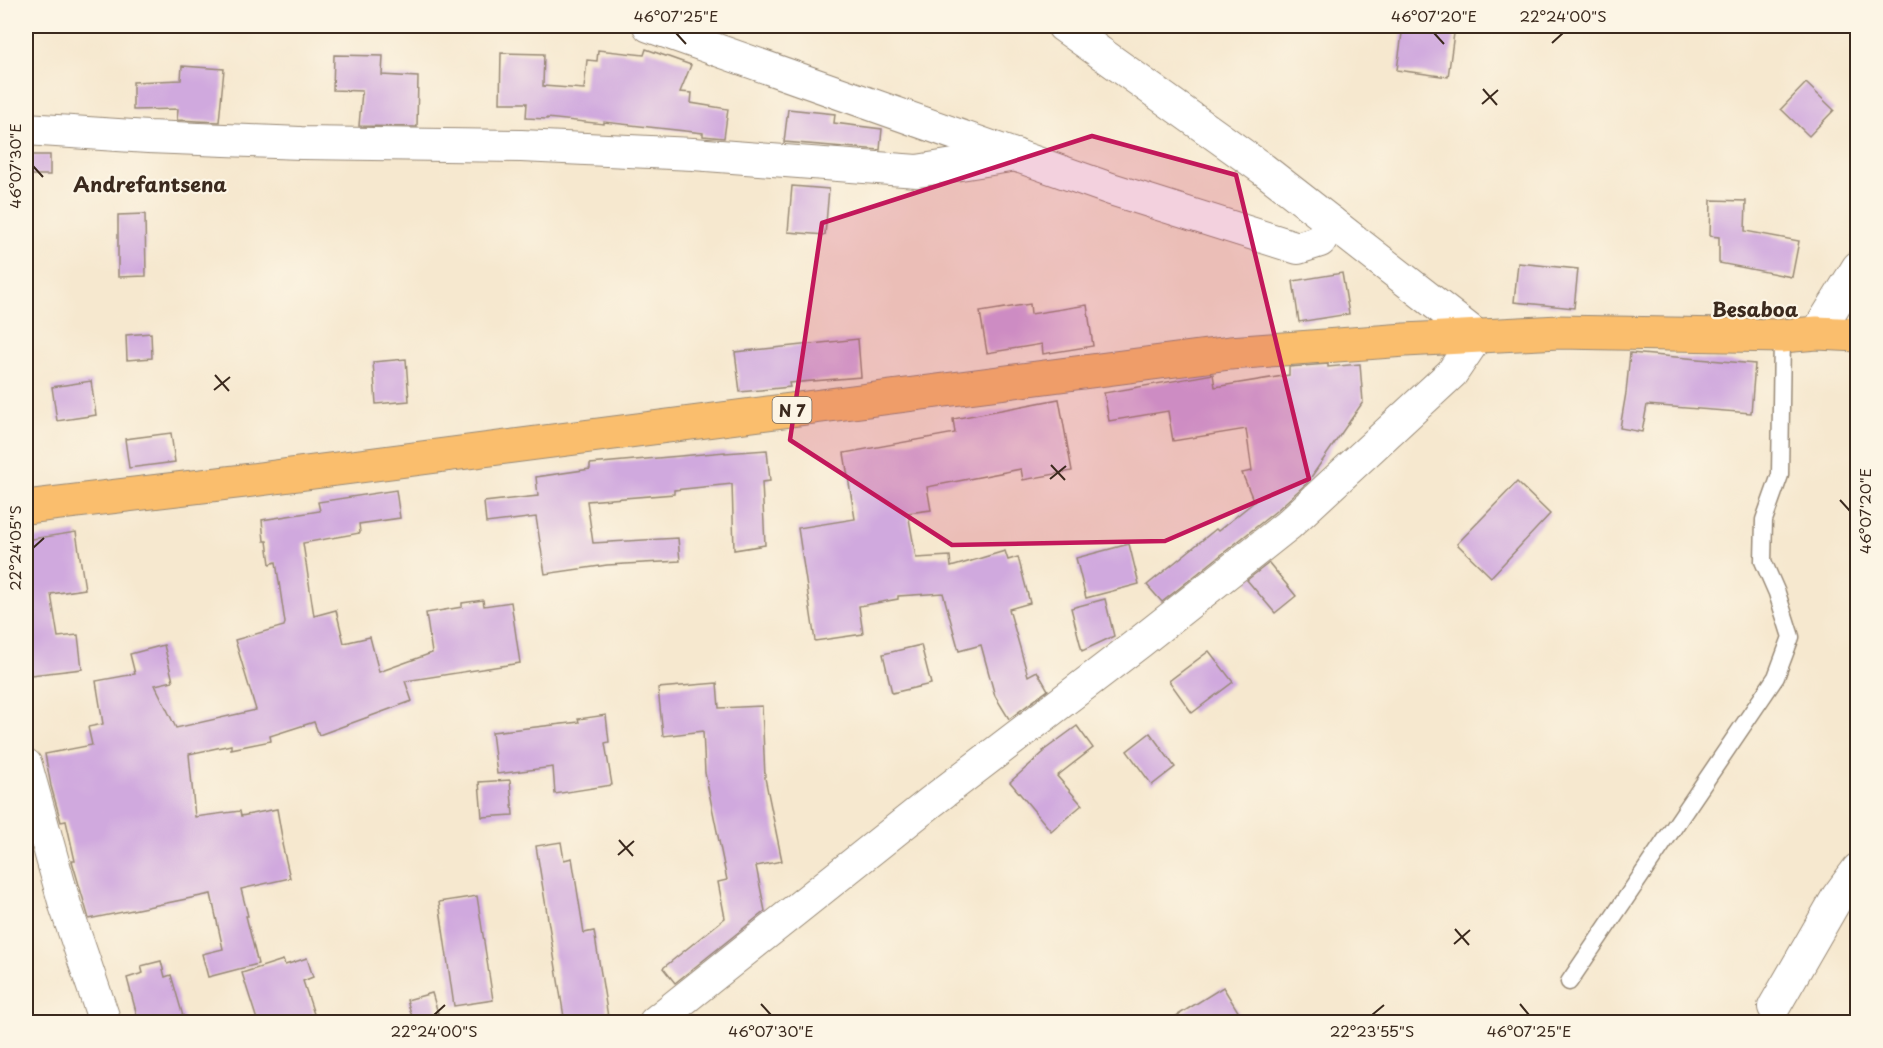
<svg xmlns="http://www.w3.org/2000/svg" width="1883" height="1048" viewBox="0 0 1883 1048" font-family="'Playpen Sans',sans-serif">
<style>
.building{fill:#d0a9de}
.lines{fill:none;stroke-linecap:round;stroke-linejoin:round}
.lane-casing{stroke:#988976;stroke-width:19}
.street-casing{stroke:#988976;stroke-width:34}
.primary-casing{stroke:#988976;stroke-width:35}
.lane{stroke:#fff;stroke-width:16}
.street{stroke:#fff;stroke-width:32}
.primary{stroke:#fabe6d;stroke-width:33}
.marked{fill:#c2185b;fill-opacity:0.2;stroke:#c2185b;stroke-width:4.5;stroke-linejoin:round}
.ticks{fill:none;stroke:#3b2a1e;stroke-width:2}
.labels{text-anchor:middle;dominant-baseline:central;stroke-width:4.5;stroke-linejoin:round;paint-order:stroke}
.shield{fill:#fcf5e5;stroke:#75675a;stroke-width:1.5}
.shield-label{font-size:16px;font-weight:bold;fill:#3b2a1e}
.neighbourhood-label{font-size:20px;font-weight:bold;fill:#3b2a1e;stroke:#fcf5e5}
.neatline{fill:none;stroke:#3b2a1e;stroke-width:2}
.ticks-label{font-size:15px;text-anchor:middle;fill:#3b2a1e}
</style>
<rect width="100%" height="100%" fill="#fcf5e5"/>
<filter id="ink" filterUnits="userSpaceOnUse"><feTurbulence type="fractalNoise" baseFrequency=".0167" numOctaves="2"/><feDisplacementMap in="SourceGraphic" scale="12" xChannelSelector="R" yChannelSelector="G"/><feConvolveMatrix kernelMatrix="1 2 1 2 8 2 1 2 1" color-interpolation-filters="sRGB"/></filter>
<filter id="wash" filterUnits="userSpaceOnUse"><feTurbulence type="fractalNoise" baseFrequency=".008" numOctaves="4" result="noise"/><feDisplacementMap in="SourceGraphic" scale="24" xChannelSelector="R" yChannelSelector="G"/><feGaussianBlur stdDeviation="1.35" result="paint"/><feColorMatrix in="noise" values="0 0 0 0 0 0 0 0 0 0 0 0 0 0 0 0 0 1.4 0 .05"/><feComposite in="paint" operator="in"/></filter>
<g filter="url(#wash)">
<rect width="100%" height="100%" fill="#f6e8cf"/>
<g id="blocks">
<g class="building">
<path d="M1403,26h52l-7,51 -51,-7z"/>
<path d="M646,49l45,16 -11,27 12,1 -1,10 37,6 -4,29 -21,-2v-3l-99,-11v2l-57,-6v1l-21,-1 1,-15h-27l1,-50 43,1 -1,32 41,3 3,-29 10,1 1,-11 46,5z"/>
<path d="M334,55l49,1 -1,19 36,2 -1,50 -58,-1 3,-35 -29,-1z"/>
<path d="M182,66l42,3 -5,53 -42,-2 1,-11 -45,1v-28l48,-2z"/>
<path d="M1806,83l28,27 -25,26 -28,-27z"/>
<path d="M788,109l47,5 -1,9 48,6 -2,21 -96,-8z"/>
<rect x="26" y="155" width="24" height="20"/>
<path d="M792,186l37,3 -4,46 -37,-3z"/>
<path d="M1711,200l35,1 -1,30 54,10 -7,36 -73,-14v-26l-9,-1z"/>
<path d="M145,214l1,62 -28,1v-62z"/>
<path d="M1518,263l60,6 -4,39 -60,-6z"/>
<path d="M1342,273l7,41 -50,8 -6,-41z"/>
<path d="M1030,304l1,10 56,-9 6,41 -50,8 -1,-10 -55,9 -7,-41z"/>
<path d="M151,333l1,25 -25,2 -1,-25z"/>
<path d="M858,339l3,38 -72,6 1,4 -50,5 -5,-40z"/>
<path d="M1630,353l125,11 -4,49 -104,-8 -5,27 -22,-4 6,-35z"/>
<path d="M406,359l3,42 -33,3 -3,-42z"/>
<path d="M1328,364v3l32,-3 3,38 -56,81 -31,28 -114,91 -15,-17 69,-56 2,2 36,-29 -12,-29 10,-2 -6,-42 -73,12 -5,-30 -59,10 -5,-28 109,-19 2,13 74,-12v-8z"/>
<path d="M91,381l5,34 -39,6 -5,-34z"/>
<path d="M1059,399l13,72 -49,9 -2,-11 -94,18 4,23 -23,3 8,45 34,-2 1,11 54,-16 3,9 10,-3 12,46 -21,6 19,67 9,-5 11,19 -39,29 -14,-23 -14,-51 -22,6 -16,-58 -45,3v3l-39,7 4,28 -48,7 -17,-113 57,-9 -11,-66 111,-20 -2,-14z"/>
<path d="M171,433l4,29 -46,6 -4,-29z"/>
<path d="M767,450l3,31 -8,1 3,63 -31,5 -2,-66 -58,6v4l-87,7 6,42 85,-5 2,23 -73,4 -62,9 -9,-57 -50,6 -2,-21 54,-6 -2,-19 54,-8v-5l135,-12v1z"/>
<path d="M1517,482l33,32 -59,63 -34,-33z"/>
<path d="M396,490l4,28 -41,6 1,9 -57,10 11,73 22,-6 8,33 26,-6 9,35 53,-19 -6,-40 36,-6v-4l21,-3 1,6 27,-4 9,61 -115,18 7,20 -93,34 -5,-13 -44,14 1,5 -40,8v-4l-42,9 6,63 45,-6 1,5 36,-7 6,34 -1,1 8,34 -49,11 7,27h-2l12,48 -50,13 -6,-23 21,-5 -12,-55 -122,25 -17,-58h3l-9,-40 -5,1 -10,-36 -6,-32 47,-9 -4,-18 15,-3 -7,-43 39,-7 -5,-20 34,-9 9,36 -18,4 21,43 80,-18 -21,-70 49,-14 1,-3 -9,-61 -6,2 -3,-23h-3l-2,-21 58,-9 -2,-9z"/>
<path d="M76,532l9,57 -34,5 7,43 20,-2 4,34 -51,6 -5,-44v-91z"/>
<path d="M1129,544l10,40 -53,14 -10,-40z"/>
<path d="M1269,563l27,33 -21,17 -28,-33z"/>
<path d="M1105,599l9,37 -32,15 -11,-43z"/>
<path d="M921,645l10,39 -39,9 -9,-39z"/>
<path d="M1209,651l24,31 -41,31 -23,-32z"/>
<path d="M717,683l2,25 43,-2 3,72 17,83 -26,5 9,45 -90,72 -12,-15 62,-50 -7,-36 9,-2 -22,-107 -2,-42 -40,5 -5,-48z"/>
<path d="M606,715l3,27 -4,1 7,42 -57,9 -2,-27 -56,7 -5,-42 87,-10 -1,-3z"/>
<path d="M1077,726l16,22 -36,28 25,29 -31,26 -41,-49 34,-30 -1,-1z"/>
<path d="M1150,733l25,34 -23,18 -25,-34z"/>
<path d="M510,780l3,35 -31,2 -3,-35z"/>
<path d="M561,842l3,18 8,-2 12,75 10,-2 15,92h-44l-29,-177z"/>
<path d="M477,896l16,104 -39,6 -15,-104z"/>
<path d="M307,958l6,19 -10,4 14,42h-59l-16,-50 41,-13 2,5z"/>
<path d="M161,961l4,16 6,-2 14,48h-46l-12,-45 16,-5 -2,-7z"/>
<path d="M1223,987l16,26 -15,10h-59z"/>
<path d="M432,993l6,20 -25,7 -6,-20z"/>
</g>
</g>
</g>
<g filter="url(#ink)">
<use href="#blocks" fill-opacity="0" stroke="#988976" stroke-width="1.5"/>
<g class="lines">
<g class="lane-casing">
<path id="lane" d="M1569,982l207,-305 15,-40 -14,-44 -14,-32 1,-41 16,-45 2,-139"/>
</g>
<g class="street-casing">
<g id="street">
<path d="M649,26l462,163 187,59 22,-7 11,-19"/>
<path d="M26,129l122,8 153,6 220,3 172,8 224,17 99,-16"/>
<path d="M1817,333l41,-66"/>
<path d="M26,765l39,140 40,117"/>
<path d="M1774,1007l64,-111 20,-27"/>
<path d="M655,1022l276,-220 209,-160 148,-117 164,-152 25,-37 -214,-167 -200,-143"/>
</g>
</g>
<g class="primary-casing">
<path id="primary" d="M26,507l218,-26 986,-128 175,-13 154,-8 223,4 35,-3 41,2"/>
</g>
<use href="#lane" class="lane"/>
<use href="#street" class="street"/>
<use href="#primary" class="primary"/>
</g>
</g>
<path class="marked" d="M1092,136l144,39 73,304 -144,62 -213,4 -162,-105 32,-217z"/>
<path class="ticks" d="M676,33l10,11M1434,33l10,11M1552,43l11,-10M1483,89l14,16M1482,104l16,-14M33,166l10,11M215,375l14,16M214,390l16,-13M1051,465l14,15M1050,479l16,-13M1840,500l10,11M33,548l11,-10M619,840l14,16M618,855l16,-14M1455,929l14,16M1454,944l16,-14M761,1004l10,11M1520,1004l9,11M434,1015l11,-10M1372,1015l12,-10"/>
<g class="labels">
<rect class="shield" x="772.5" y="397" width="39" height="26" rx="4.5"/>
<g class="shield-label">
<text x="792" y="410">N 7</text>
</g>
<g class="neighbourhood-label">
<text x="150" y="184">Andrefantsena</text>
<text x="1755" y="309">Besaboa</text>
</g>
</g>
<rect width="1883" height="1048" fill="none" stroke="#fcf5e5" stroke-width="66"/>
<rect x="33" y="33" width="1817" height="982" class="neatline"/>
<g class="ticks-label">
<text x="676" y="22">46°07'25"E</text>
<text x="1434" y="22">46°07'20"E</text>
<text x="1563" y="22">22°24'00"S</text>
<text transform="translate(16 166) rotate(-90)" y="5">46°07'30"E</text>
<text transform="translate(1866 511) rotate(-90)" y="5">46°07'20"E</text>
<text transform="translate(16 548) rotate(-90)" y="5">22°24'05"S</text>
<text x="434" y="1037">22°24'00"S</text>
<text x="771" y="1037">46°07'30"E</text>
<text x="1372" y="1037">22°23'55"S</text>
<text x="1529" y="1037">46°07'25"E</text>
</g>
</svg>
